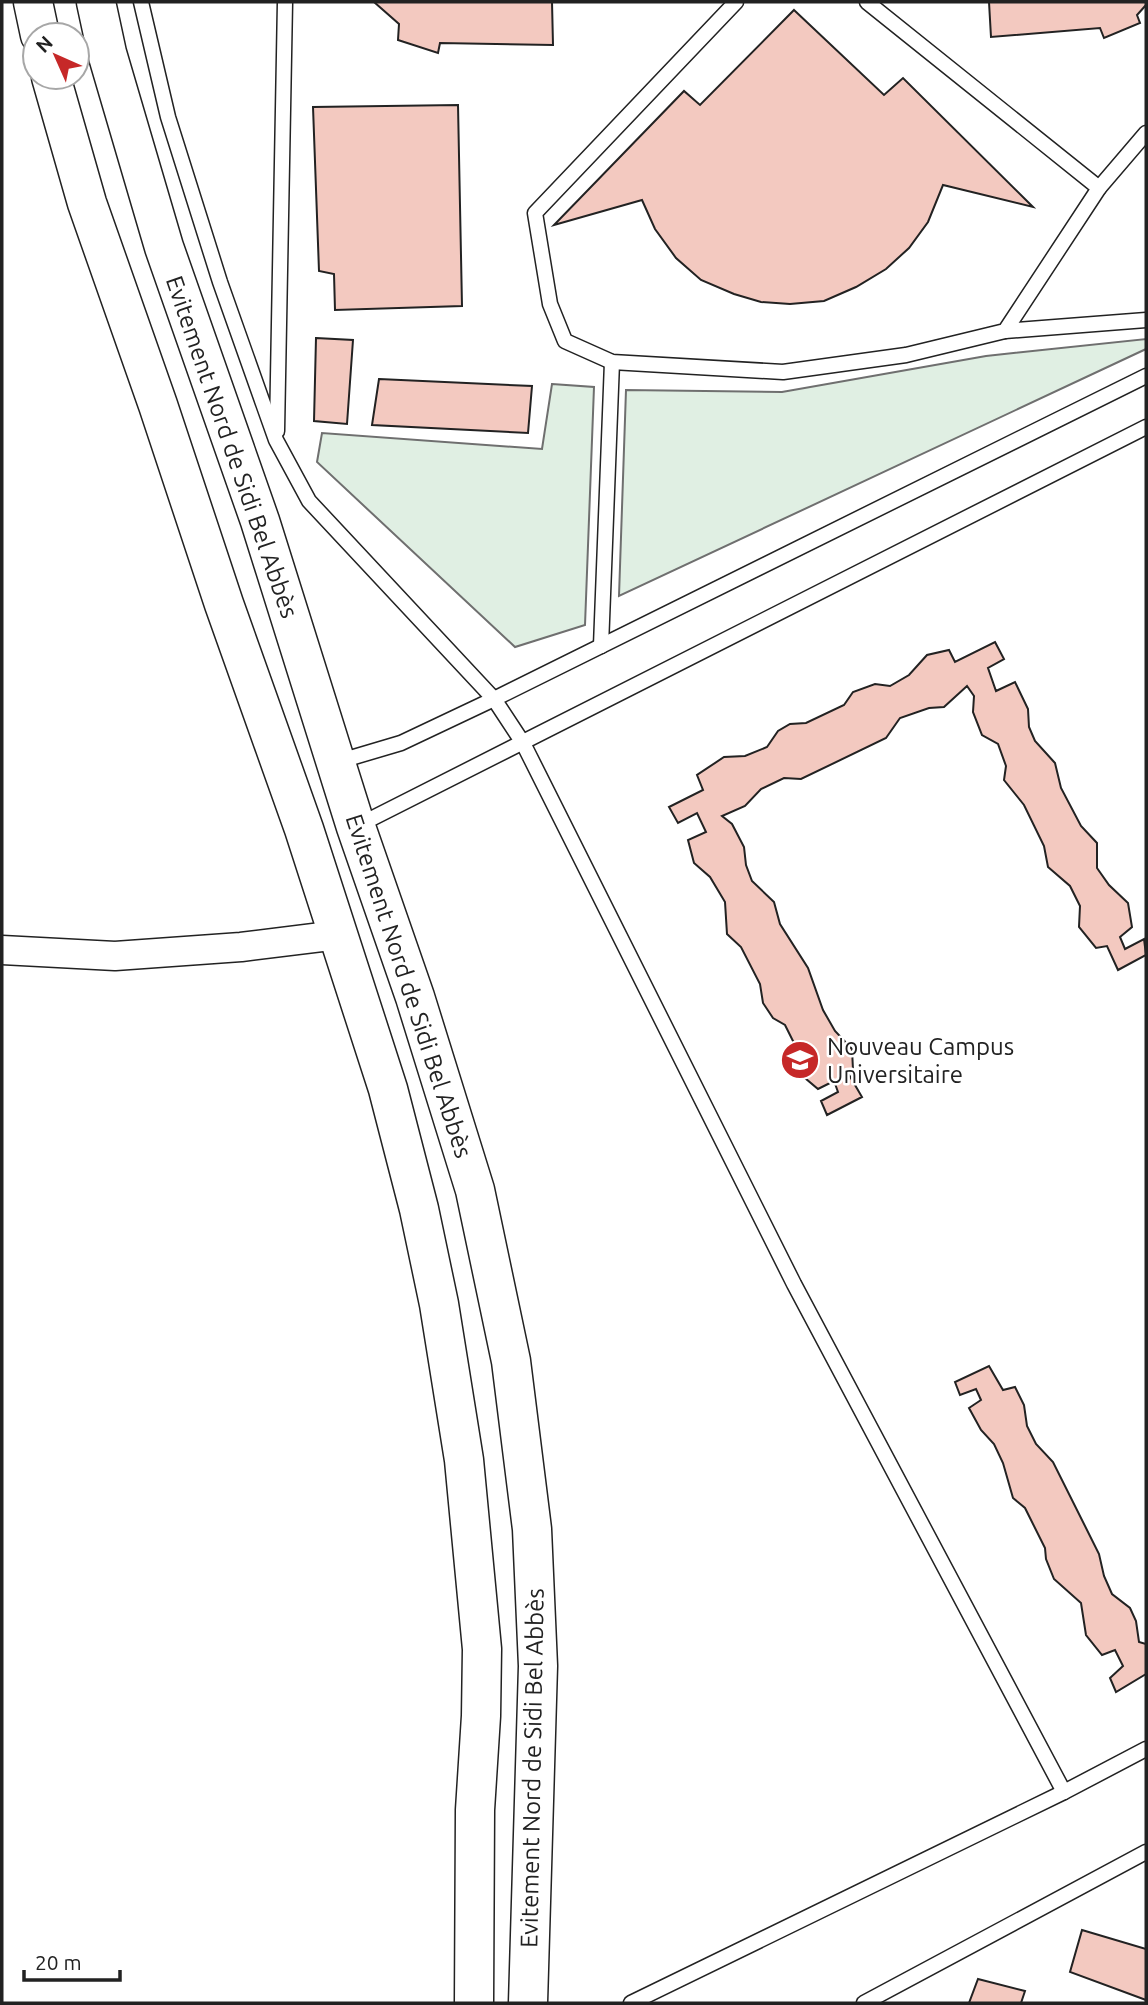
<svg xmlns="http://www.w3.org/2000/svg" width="1148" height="2005" viewBox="0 0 1148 2005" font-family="Ubuntu,sans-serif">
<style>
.green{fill:#e0efe3;stroke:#6f6f6f;stroke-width:2}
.building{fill:#f3c9c0;stroke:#222;stroke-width:2}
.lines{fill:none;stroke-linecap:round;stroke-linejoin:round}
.lane-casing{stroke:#222;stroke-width:17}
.street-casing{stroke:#222;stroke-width:31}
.highway-casing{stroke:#222;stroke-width:41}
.lane{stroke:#fff;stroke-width:14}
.street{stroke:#fff;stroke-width:28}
.highway{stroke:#fff;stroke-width:38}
.labels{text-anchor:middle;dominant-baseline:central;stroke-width:5;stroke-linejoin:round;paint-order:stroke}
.street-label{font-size:24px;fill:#222;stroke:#fff}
.poi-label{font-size:24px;fill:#222;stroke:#fff;text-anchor:start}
</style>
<rect width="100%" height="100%" fill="#fff"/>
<g class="green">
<path d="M1146,339v10l-527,247 7,-206 156,2 204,-36z"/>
<path d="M552,384l42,3 -9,238 -70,22 -198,-185 5,-29 220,16z"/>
</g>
<g class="building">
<path d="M374,2h178l1,43 -113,-2 -2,10 -40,-13 1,-16z"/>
<path d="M989,2h157v3l-9,10 3,8 -36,15 -4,-10 -109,9z"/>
<path d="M794,10l90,85 19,-17 130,129 -90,-22 -15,37 -19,26 -23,21 -30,18 -32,14 -34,3 -29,-2 -27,-8 -33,-14 -25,-22 -21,-29 -13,-29 -88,25 130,-134 16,14z"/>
<path d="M458,105l4,201 -127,4 -1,-36 -15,-3 -6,-164z"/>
<path d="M316,338l37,2 -6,84 -33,-3z"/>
<path d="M379,379l153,7 -4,47 -156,-8z"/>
<path d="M995,642l9,17 -16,9 8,23 19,-9 13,27 1,18 6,14 20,22 6,25 20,38 16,17v25l12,17 19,18 4,24 -12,10 5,12 19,-10 2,16 -28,15 -11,-24 -11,2 -17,-21 1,-21 -10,-20 -22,-19 -4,-21 -20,-41 -20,-25 2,-14 -8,-22 -16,-9 -9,-23 1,-16 -7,-10 -23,21 -15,1 -29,10 -14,20 -85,41 -17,-1 -23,11 -16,17 -23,10 10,8 12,23 2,18 6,16 22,21 6,22 28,44 15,42 12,21 17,18 1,21 -5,3 14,24 -35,18 -6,-14 17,-9 -4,-11 -16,8 -13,-11 -8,-16v-13l-12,-24 -12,-7 -10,-15 -3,-19 -19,-37 -14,-13 -2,-32 -15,-25 -16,-14 -6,-23 18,-8 -9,-19 -19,10 -9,-16 34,-17 -6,-15 27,-18 21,-1 22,-9 11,-16 12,-7 16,-1 38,-18 9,-13 22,-8 15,2 19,-11 18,-20 22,-5 6,12z"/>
<path d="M989,1366l14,24 12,-3 9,18 3,21 9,18 17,18 46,92 5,22 8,18 18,14 6,13 3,21 7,2v30l-30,18 -6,-14 13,-12 -8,-16 -13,5 -16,-20 -5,-32 -27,-24 -8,-20 -1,-11 -20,-40 -12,-10 -10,-35 -9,-19 -13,-14 -12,-22 12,-8 -5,-11 -16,6 -5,-13z"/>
<path d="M1082,1930l64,19v51l-76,-28z"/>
<path d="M978,1979l47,12 -4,12h-52z"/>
</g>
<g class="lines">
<g class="lane-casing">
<g id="lane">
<path d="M141,2l27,115 52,165 56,158 33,61 185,198 29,44 271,541 270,508"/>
<path d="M736,2l-201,211 15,91 15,37 47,21 171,10 123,-17 99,-24 94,-143 -232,-186"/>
<path d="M1099,188l47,-55"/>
<path d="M1005,331l141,-11"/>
<path d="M277,431l8,-429"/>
<path d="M601,646l11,-284"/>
<path d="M337,762l64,-19 93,-44 652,-323"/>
<path d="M357,826l789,-399"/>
<path d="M631,2003l433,-211 82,-43"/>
<path d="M864,2003l282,-151"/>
</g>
</g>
<g class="street-casing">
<path id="street" d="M2,950l113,6 126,-9 97,-12"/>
</g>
<g class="highway-casing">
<g id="highway">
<path d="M33,2l7,33"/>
<path d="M96,2l11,51 57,194 96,274 96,306 59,170 60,193 36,171 21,168 6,137 -10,337"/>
<path d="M51,77l36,126 71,202 66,199 80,225 84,260 31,120 20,95 25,156 18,189 -1,67 -6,94 -1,193"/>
</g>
</g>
<use href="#lane" class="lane"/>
<use href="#street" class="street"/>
<use href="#highway" class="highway"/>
</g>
<defs>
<g id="university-disc" transform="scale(2.0125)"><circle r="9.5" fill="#c62828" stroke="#fff"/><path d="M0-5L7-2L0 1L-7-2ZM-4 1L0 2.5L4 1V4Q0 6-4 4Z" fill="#fff"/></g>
</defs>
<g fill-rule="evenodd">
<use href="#university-disc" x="800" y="1060"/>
</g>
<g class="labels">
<g class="street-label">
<text transform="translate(232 447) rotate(71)">Evitement Nord de Sidi Bel Abbès</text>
<text transform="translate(409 986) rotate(72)">Evitement Nord de Sidi Bel Abbès</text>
<text transform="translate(532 1768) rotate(-89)">Evitement Nord de Sidi Bel Abbès</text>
</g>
<g class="poi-label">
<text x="827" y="1046">Nouveau Campus<tspan x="827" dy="28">Universitaire</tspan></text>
</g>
</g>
<rect width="1148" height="2005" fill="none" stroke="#222222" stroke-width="7"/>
<g transform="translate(56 56) rotate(315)"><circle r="33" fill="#ffffff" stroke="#a7a7a7" stroke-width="2"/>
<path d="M0-5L12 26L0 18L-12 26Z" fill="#c62828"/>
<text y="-10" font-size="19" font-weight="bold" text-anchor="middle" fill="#222222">N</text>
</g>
<path d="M24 1970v10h96v-10" fill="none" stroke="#222222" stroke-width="3.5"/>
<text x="35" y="1970" font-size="21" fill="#222222" stroke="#ffffff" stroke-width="5" paint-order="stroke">20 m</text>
</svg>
